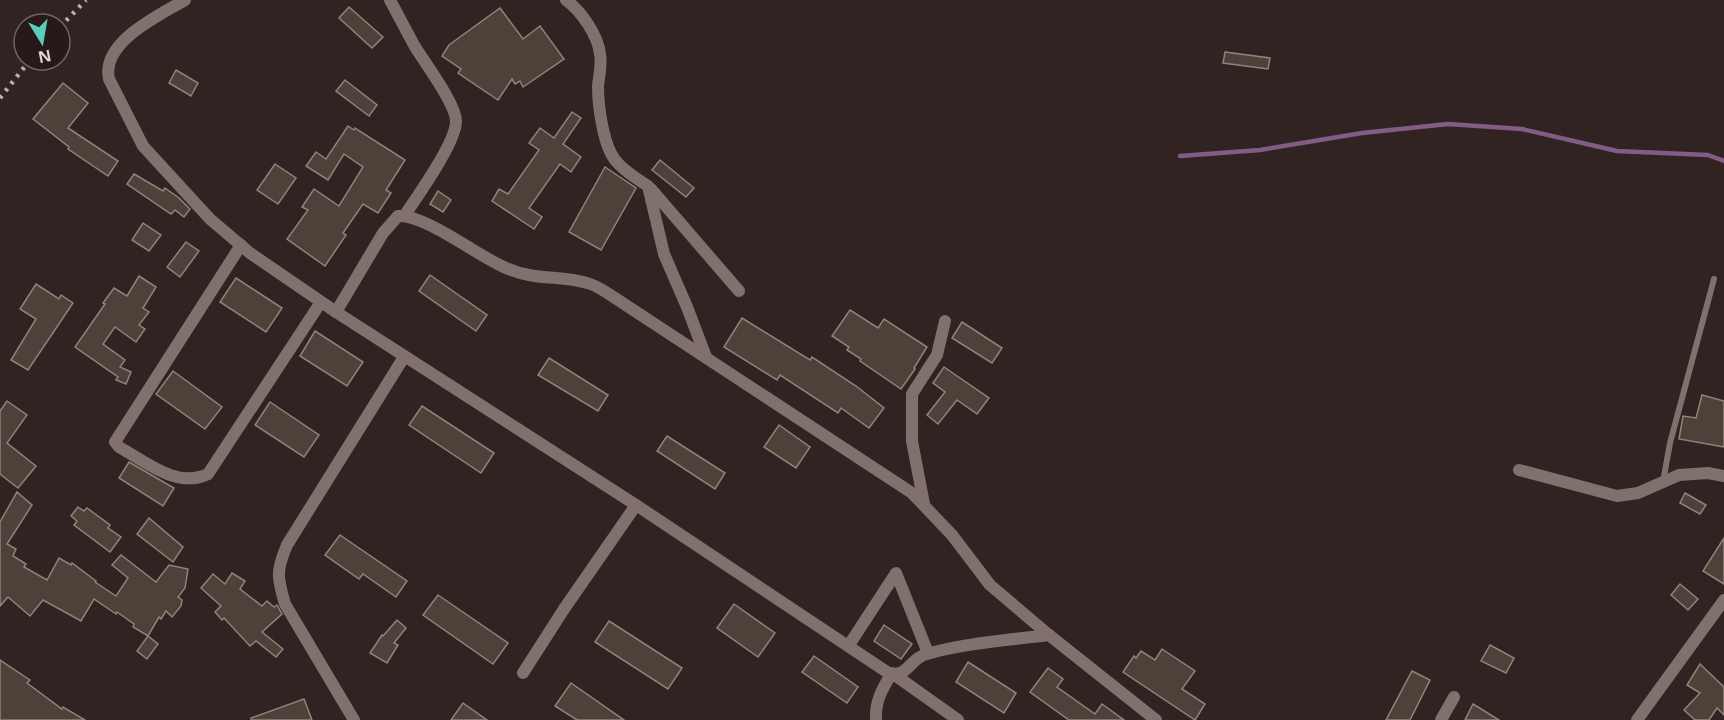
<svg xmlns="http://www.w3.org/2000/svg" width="1724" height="720" viewBox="0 0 1724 720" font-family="'Open Sans',sans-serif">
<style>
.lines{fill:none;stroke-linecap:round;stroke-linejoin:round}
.stream{stroke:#835c86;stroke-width:4.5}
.building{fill:#4d423a;stroke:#8f837a;stroke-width:1.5}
.lane{stroke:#80706e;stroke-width:6}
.street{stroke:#80706e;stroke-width:12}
.rail{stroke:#bab0af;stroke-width:4.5;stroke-dasharray:3 6;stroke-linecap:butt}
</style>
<rect width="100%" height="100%" fill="#302322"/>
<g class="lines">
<path class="stream" d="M1180,156l80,-6 102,-17 86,-9 74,5 95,22 91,4 16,6"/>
</g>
<g class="building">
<path d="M349,7l34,30 -11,11 -33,-30z"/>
<path d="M500,8l23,31 17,-13 24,33 -41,28 -3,-6 -5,3 -3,-5 -14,21 -40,-27 3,-4 -19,-13 7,-11z"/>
<path d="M1225,52l45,6 -2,11 -45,-6z"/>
<path d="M176,70l22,13 -7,13 -22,-13z"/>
<path d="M345,80l32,25 -8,11 -33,-25z"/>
<path d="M63,83l25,20 -20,25 50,33 -10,15 -40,-27 1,-2 -36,-28z"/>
<path d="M572,112l9,6 -18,26 18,13 -10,15 -11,-8 -31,44 13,9 -8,12 -42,-28 7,-12 9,5 31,-44 -10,-7 11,-15 14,10z"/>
<path d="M348,126l6,4 1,-2 50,32 -19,30 5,3 -13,20 -15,-9 -20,29 3,2 -21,31 -38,-27 21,-29 -6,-3 12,-18 25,17 24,-39 -19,-13 -16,26 -22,-14 10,-14 10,7z"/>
<path d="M660,160l34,28 -8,9 -34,-27z"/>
<path d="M275,164l21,14 -18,26 -21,-14z"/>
<path d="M605,167l31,21 -35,62 -32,-18z"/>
<path d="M134,174l29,17 2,-3 14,10 11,11 -6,8 -9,-7 -4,4 -44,-30z"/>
<path d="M438,191l13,9 -8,12 -13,-8z"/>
<path d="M143,223l18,12 -12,16 -17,-11z"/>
<path d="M186,242l13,9 -19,26 -13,-10z"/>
<path d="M430,275l57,40 -11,16 -57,-40z"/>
<path d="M139,276l17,11 -13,21 6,4 -10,13 6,4 -9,13 -21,-15 -12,17 22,16 -5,7 11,5 -5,12 -10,-4 2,-3 -43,-30 30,-43 -2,-1 11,-15 13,8z"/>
<path d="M236,278l46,30 -16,24 -46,-30z"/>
<path d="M36,284l23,15 2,-4 12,8 -45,67 -17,-10 25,-41 -16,-10z"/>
<path d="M850,310l28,18 6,-9 43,28 -13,21 1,1 -14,20 -41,-28 1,-2 -14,-9 2,-3 -17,-11z"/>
<path d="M742,318l68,42 2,-3 44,29 28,22 -15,20 -28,-20 -3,5 -58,-38 -3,5 -53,-33z"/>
<path d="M962,322l40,26 -10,15 -40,-25z"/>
<path d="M315,331l48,31 -16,24 -47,-30z"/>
<path d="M549,358l59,37 -10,16 -60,-36z"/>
<path d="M944,367l45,31 -12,16 -20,-14 -19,24 -11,-9 18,-23 -12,-9z"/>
<path d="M173,371l49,36 -17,22 -49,-35z"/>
<path d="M1702,395l22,6v46l-45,-8 4,-23 13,2z"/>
<path d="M7,401l20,14 -20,28 29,23 -18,22 -18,-14v-63z"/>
<path d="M270,402l49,33 -15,22 -49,-32z"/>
<path d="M422,406l72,47 -13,20 -72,-48z"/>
<path d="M779,425l31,22 -14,21 -32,-21z"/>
<path d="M667,436l58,37 -10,16 -58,-38z"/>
<path d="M129,462l45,26 -11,18 -44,-28z"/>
<path d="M17,492l15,13 -25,39 9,5 -3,7 13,8 -2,3 23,13 12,-22 12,7 1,-2 24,18 -1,1 21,14 12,-18 -16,-13 9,-10 35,27 13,-17 19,4 -3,19 -7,9 4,3 -1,6 -9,11 -6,-6 -5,8 -2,-2 -11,19 -15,-9 1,-3 -17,-12 -1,2 -22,-15 -13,22 -38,-21 -13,16 -22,-19 -8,9v-84z"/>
<path d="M1685,493l21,12 -6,9 -20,-11z"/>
<path d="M78,507l6,4 3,-3 23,17 -2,3 13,9 -11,15 -36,-27 3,-4 -6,-5z"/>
<path d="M149,518l34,29 -10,15 -36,-28z"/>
<path d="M340,535l67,46 -11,16 -33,-23 -4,5 -34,-24z"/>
<path d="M1724,538v46l-21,-13z"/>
<path d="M232,573l13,8 -5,8 22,17 5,-5 7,6 3,-2 5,9 -20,18 21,17 -7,8 -20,-16 -6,5 -26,-28 -2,2 -7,-8 6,-6 -20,-18 12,-14 12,10z"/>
<path d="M1680,584l18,15 -10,11 -17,-15z"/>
<path d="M438,595l70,48 -15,21 -70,-49z"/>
<path d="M734,604l41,29 -17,24 -41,-29z"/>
<path d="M397,620l9,8 -12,15 4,2 -11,18 -17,-10 12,-18 1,1z"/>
<path d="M609,621l73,47 -14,21 -73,-47z"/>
<path d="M884,625l28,19 -11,15 -27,-18z"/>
<path d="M148,636l10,8 -11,15 -10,-8z"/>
<path d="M1490,645l24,13 -8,15 -25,-12z"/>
<path d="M1162,649l33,22 -13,18 23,15 -10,16 -72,-48 11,-16 2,2 5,-7 14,9z"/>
<path d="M814,656l44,31 -11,16 -45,-31z"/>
<path d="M0,660l30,20 -3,3 35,26 1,-2 22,13h-85z"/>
<path d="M968,662l48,31 -12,20 -48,-31z"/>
<path d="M1700,664l24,23v28l-7,-7 -8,12h-14l-11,-10 16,-17 -13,-8z"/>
<path d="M1048,668l15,11 -6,8 38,27 7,-10 22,16h-55l-39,-28z"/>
<path d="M1412,671l18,9 -20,40h-24z"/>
<path d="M571,683l53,37h-47l-22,-14z"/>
<path d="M304,699l8,21h-61v-2z"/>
<path d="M463,703l24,17h-36z"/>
<path d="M1473,704l26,16h-34z"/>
</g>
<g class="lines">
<path class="lane" d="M1663,482l7,-39 44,-164"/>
<g class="street">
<path d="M185,0c-27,16 -84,42 -76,79l34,67 67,73 40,34 86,59 300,193 251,167c21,8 22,-14 40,-18 37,-11 83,-14 122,-19l107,85"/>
<path d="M390,0c8,15 16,30 24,45 10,17 43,60 42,77 -1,22 -38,73 -51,93"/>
<path d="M566,0c15,11 32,35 34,54 2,10 -1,22 -2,32 0,19 5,60 18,75 8,10 21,18 32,25l16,68 23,53 19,50"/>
<path d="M651,189l88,102"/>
<path d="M241,245l-126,197 4,5c27,15 58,42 89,27l113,-172"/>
<path d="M336,312l47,-79 15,-17c27,-2 81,41 108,52 29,13 54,7 81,15 9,2 17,8 25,13l300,197 40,42 38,50 59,50"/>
<path d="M1519,470l98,26 21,-3 41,-18 29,-2 16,3"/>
<path d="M924,504l-12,-63v-47l25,-39 8,-34"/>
<path d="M849,645l47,-72 32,80"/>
<path d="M523,673l41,-64 72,-104"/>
<path d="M354,720l-69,-116c-8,-27 -9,-33 2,-59l117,-188"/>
<path d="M876,720c-1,-19 6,-31 16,-47l66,47"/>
<path d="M1441,720l13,-23"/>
<path d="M1637,720l87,-120"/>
</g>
<g class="rail">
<path d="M60,27l26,-27"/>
<path d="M0,98l30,-38"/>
</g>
</g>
<g transform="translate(42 42) rotate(169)"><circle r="28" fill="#261a18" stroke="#706563" stroke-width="1.5"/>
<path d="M0-4.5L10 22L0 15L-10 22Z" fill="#5bcebb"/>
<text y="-9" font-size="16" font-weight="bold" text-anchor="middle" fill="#ded5d4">N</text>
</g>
</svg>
